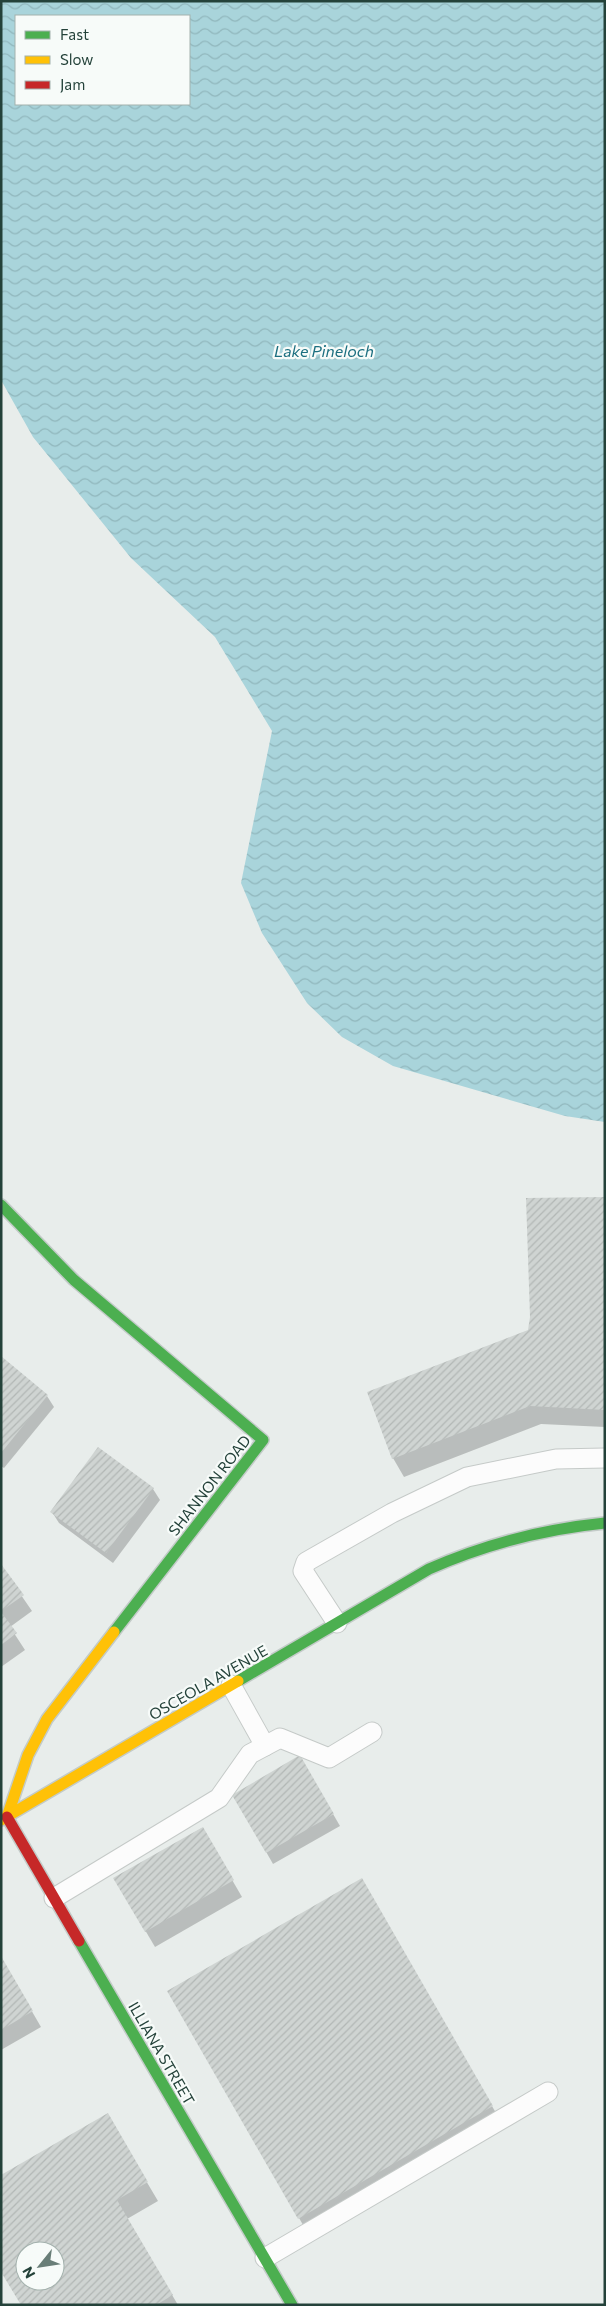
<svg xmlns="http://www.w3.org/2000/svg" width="606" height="2306" viewBox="0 0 606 2306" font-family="Commissioner,sans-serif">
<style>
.water{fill:url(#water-waves);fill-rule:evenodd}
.shadow{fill:#0003;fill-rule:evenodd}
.building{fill:url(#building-hatch);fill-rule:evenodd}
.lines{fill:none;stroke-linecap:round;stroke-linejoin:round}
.lane-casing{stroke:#c5cac8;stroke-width:21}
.fast-casing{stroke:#c3cbc8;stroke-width:14}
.slow-casing{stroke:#c3cbc8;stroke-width:14}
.jam-casing{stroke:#c3cbc8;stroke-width:14}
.lane{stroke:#fcfcfc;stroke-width:19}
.fast{stroke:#4caf50;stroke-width:11}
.slow{stroke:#ffc107;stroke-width:11}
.jam{stroke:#c62828;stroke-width:11}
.labels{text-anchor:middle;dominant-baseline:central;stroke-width:4.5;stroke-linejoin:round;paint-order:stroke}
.street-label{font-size:15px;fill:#24423a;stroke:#f7fbf9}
.water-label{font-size:16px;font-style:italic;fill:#1c6f80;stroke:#f7fbf9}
</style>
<defs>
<pattern id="water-waves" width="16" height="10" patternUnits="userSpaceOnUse" patternTransform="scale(1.25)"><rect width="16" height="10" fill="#a9d4db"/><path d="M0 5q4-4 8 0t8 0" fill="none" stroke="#91b7bd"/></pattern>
<pattern id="building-hatch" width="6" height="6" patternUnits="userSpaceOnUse" patternTransform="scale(1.25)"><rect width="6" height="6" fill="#cfd4d2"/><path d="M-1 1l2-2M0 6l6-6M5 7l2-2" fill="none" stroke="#b2b7b5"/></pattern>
</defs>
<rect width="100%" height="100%" fill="#e8edeb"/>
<path class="water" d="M1,1h604v1121l-40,-6 -172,-50 -51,-29 -35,-34 -45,-70 -21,-50 31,-152 -57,-94 -84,-79 -98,-121 -32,-57zM16,16h173v88h-173z"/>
<g class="shadow">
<path d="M605,1198v229l-64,-3 -137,53 -11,-19 136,-127z"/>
<path d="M1,1358l46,38 7,11 -50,61 -3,-2z"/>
<path d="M153,1489l7,11 -47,63 -54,-40 -7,-11z"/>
<path d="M1,1566l31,45 -22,16 15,23 -24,17z"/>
<path d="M300,1757l40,69 -67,38 -39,-69z"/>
<path d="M202,1828l40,69 -87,50 -40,-68z"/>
<path d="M361,1880l142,245 -193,112 -142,-246z"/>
<path d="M1,1958l40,69 -40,23z"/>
<path d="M107,2115l51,86 -31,18 51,86h-156l-21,-35zM25,2251h30v30h-30z"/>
</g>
<g class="building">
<path d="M605,1197v213l-75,-4 -138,53 -25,-67 161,-62 2,-13 -4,-119z"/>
<path d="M1,1356l47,39 -47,58z"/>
<path d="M98,1447l56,41 -48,65 -56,-41z"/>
<path d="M1,1564l23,31 -23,16z"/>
<path d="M1,1612l16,21 -16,12z"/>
<path d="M300,1755l34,59 -68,39 -34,-58z"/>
<path d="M203,1827l31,53 -89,52 -32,-54z"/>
<path d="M362,1878l131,228 -195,113 -131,-228z"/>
<path d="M1,1956l32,55 -32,19z"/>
<path d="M108,2113l40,69 -31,18 56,95 -17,10h-135l-20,-33v-97zM25,2251h30v30h-30z"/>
</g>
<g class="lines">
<g class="lane-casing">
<g id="lane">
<path d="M337,1623l-34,-52 3,-9 86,-49 75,-36 89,-18 49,-1"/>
<path d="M231,1685l34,61"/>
<path d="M54,1898l165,-100 31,-44 30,-16 49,20 43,-26"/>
<path d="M265,2258l283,-166"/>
</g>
</g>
<g class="fast-casing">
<g id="fast">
<path d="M1,1205l73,75 189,160 -149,192"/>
<path d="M238,1681l191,-112c57,-25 114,-40 176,-46"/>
<path d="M79,1941l213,364"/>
</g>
</g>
<g class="slow-casing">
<g id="slow">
<path d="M7,1817l21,-62 19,-36 67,-87"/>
<path d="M1,1820l237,-139"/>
</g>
</g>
<g class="jam-casing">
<path id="jam" d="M7,1817l72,124"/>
</g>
<use href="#lane" class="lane"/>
<use href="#fast" class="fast"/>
<use href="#slow" class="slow"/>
<use href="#jam" class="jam"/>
</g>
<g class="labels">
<g class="street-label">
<text transform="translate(209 1485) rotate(-52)">SHANNON ROAD</text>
<text transform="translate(208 1682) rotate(-30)">OSCEOLA AVENUE</text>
<text transform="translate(162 2053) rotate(60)">ILLIANA STREET</text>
</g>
<g class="water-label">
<text x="324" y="350">Lake Pineloch</text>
</g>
</g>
<rect width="606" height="2306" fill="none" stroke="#24423a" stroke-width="5"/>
<rect x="15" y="15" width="175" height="90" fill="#f7fbf9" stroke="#a3b1ad"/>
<rect x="25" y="31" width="25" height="8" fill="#4caf50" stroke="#a3b1ad"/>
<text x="60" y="40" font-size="15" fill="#24423a">Fast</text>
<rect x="25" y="56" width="25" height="8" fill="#ffc107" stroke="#a3b1ad"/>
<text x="60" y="65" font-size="15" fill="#24423a">Slow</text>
<rect x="25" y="81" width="25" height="8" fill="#c62828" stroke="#a3b1ad"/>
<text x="60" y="90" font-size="15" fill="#24423a">Jam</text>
<g transform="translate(40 2266) rotate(240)"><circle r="24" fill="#f7fbf9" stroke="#a3b1ad"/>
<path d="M0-4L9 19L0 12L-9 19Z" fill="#697e78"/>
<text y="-8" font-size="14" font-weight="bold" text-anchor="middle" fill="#24423a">N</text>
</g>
</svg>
